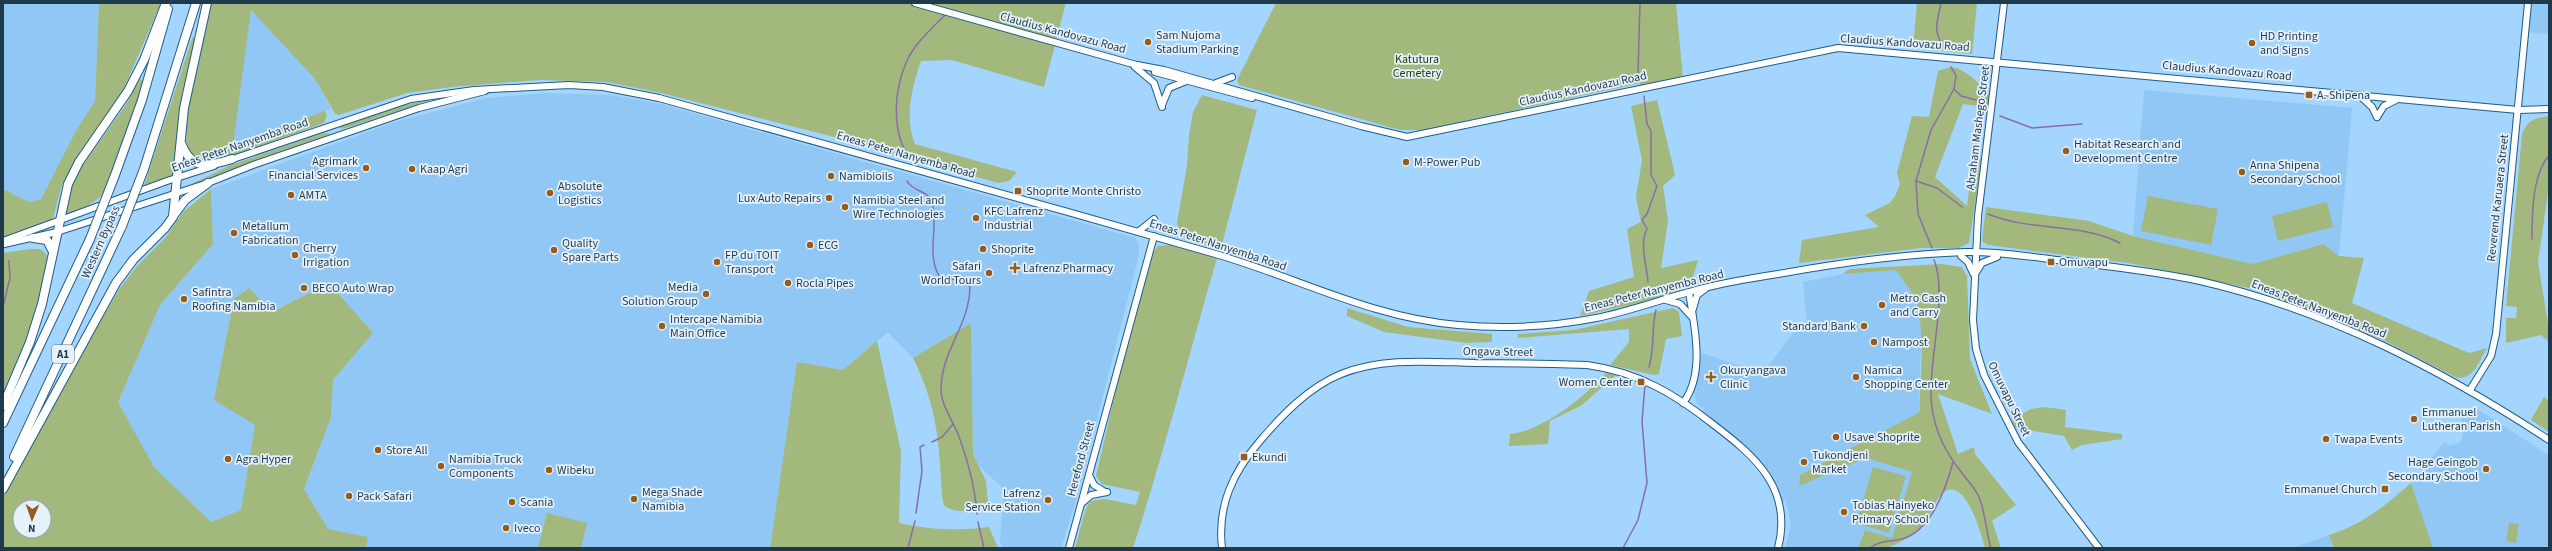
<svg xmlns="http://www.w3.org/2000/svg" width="2552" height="551" viewBox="0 0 2552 551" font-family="'Source Sans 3',sans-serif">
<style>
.built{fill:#91c7f4}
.green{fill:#a3b87c;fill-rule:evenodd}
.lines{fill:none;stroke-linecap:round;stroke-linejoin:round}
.stream{stroke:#876fa6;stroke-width:1.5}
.secondary-casing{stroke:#1c5c89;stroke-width:8}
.highway-casing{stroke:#1c5c89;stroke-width:10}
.secondary{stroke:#fff;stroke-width:6}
.highway{stroke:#fff;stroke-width:8}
.highway-bridge-casing{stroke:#1c5c89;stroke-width:10;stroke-linecap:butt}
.highway-bridge{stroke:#fff;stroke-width:8}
.poi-dot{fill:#965c1a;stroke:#e5f1fc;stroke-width:1.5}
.labels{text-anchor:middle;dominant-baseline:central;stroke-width:3.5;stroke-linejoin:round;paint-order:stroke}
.shield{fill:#e5f1fc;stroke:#5a7082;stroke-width:1}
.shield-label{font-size:11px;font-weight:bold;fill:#1f394d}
.street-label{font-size:12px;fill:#1f394d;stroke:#e5f1fc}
.poi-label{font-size:12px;fill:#1f394d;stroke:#e5f1fc;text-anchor:start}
.park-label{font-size:12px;fill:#2b3809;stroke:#e5f1fc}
</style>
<rect width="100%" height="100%" fill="#a3d5fe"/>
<g class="built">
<path d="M3,3h96l-4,98 -18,28 -36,70 -12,3 -26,-13z"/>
<path d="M2528,3h21v31l-24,-2z"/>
<path d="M251,9l65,71 15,29 -98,37z"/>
<path d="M2144,90l208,18 -13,148 -17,-12 -70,20 -119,-28z"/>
<path d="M547,93l64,2 50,9 474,134 4,7v10l-62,242 -16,51h-58l-3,-5 4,-54 -25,-23 -6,-12 -2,-131 -58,35 -25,-26 -45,38 -46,-7 -27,185h-404l2,-11 -40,-8 -24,-40 27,-72 2,-37 40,-47 -44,-50 -58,29 -22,-24 6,137 -14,85 -30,12 -57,-55 -36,-65 42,-97 53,-61 -2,-55 187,-68 88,-23z"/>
<path d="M1896,270l17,24 9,33 -3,62 2,23 -121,63 -1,11 67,-28 46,14 -20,66 -27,-8 -7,18h-73l6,-23 -5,-25 -8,4 -14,-34 -63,-55 3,-6 -7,-5 -4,-15 9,-36 32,11 31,6 28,-37 14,-12 -4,-39 40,-8z"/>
<path d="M2467,409h10l72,46v93h-116l-22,-65 33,-41 6,4 11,-4 3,-14 -3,-9z"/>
<path d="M2329,535l5,13h-41z"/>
</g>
<g class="green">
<path d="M99,3h62l-40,92 -59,89 -10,39 -7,7 -42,10v-51l26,13 12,-3 36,-70 18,-28z"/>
<path d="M211,3h855l-22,84 -92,-27 -31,1c-9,26 -17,57 -6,83l102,28 -8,9 -11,2 -144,-41 -193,-49 -54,-11 -67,-2 -89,7 -44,6 -68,22 -4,-1 -19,-34 -65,-70 -18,136 92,-35 2,4 -3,8 -98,35c-11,3 -27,7 -35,-3 -16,-20 14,-124 20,-152z"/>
<path d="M1276,3h400l7,76 -42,9 -1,-5 -217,47h-23l-161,-45 -2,-5z"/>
<path d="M1917,3h60l-5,51 -59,-6z"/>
<path d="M193,36l2,4 -10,45 -9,89 -32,12z"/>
<path d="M1951,67c18,3 28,17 40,30l-3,17 -9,-8 -16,-2 -28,73 32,29 6,-49 9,2 -13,84 -11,5h-37l-122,15 3,-23 77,-13 -14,-12 25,-12 5,-7 5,-12 -3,-11 15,-57 17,1 9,-46z"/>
<path d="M140,79l4,2 -41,114 -32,23 -5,-2 5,-31 5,-10 49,-69z"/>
<path d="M1202,95l55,15 -36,138 -40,-12 -4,-13 10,-58 2,-30 4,-23z"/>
<path d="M434,99l-88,29 -5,1 -1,-2 51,-19z"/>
<path d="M1657,100l18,75 -12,11 5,35 -7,47 37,-8 -8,28 -60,17 -50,11 9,-25 45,-14 -7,-48 14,-7 -5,-25 6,-37 -11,-54z"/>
<path d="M2549,116v69l-11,77 10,62 1,18 -8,-7 -35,8v-25h10l1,-11 -11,-1 16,-172c5,-14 13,-16 27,-18z"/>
<path d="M324,133l7,1 -150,55 50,-24z"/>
<path d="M211,189l2,55 -53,61 -42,97 36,65 57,55 30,-12 14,-85 -41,-25 20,-101 15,-11 23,24 57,-29 44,50 -40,47 -2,37 -27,72 24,40 40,8 -2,11h-363v-51l54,-102 63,-107 17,-22 29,-29 17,-25zM20,507h24v24h-24z"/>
<path d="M2148,196l70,13 -7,36 -70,-14z"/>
<path d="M2327,202l6,25 -55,14 -6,-25z"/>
<path d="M1986,207l103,14 44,15 119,28 71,-20 16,12 25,2 -12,45 117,50 18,-5c-8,12 -12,31 -30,30l-72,-37 -131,-52 -126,-26 -140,-18 -6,-4z"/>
<path d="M1170,245l47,13c-28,97 -53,194 -84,290h-58l11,-40 5,-7 14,-2 31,6 4,-13 -38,-8 -6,-8 35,-151 20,-69 7,-10z"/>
<path d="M30,249h10l6,5c8,28 -31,113 -43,141v-142z"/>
<path d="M1941,264l21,3 5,9 3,83 22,55 -54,-20 20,60 16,-7 1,7 41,51 -24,16 9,27h-16c-3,-12 -20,-74 -42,-55 -7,5 -11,19 -16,26 -7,12 -28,26 -42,29 -8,2 -19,0 -27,0l7,-18 27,8 20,-66 -46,-14 -67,28 1,-11 120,-63c-1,-34 8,-90 -8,-119 -5,-8 -11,-16 -16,-23l-53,4 6,-5z"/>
<path d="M1347,308l61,19 84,7v8l-26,1 -82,-11 -37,-16z"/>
<path d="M1673,308l6,4 3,24 -16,3 -7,35 -5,1 -44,-10 19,-23v-13l-111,9v-4l56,-4z"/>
<path d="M971,323l2,131 13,27 2,23c-12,7 -34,11 -44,1l-2,-8c-3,-55 -4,-88 -29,-139z"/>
<path d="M877,341l24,110 -2,72c30,7 60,8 90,4l9,21h-228l27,-186 46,8z"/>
<path d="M1606,373l10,2 -34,30 -32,16 -2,23 -39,2 1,-12c31,-2 76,-38 96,-61z"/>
<path d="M2544,397l5,4v31l-18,-12z"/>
<path d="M2045,407l21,3 -1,17 57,7v5l-40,6 -10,5 -8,-14 -49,-8 -3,-9 19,-10z"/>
<path d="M1873,467l33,9 -17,57 -33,-10z"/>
<path d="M2411,483l22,65h-99l-5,-13c33,-10 57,-30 82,-52z"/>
<path d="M547,513l40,10 -6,25h-43z"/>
<path d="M2509,523l10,1 -3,19 -10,-2z"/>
</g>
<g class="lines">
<g class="stream">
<path d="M1941,3c-4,21 -9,27 4,46"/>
<path d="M1638,74l2,-71"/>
<path d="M1954,89l7,7 19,5 7,8"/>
<path d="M1644,96l3,28 4,7v44l6,11 -10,28 -5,6 5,9c-8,15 0,37 1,53"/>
<path d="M2000,116l32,12 50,-4"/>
<path d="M906,153c-14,-26 -12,-62 0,-90 7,-18 26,-35 39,-48"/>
<path d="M907,181c6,11 21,9 25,21 7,24 -6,51 7,74l26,6 5,5c-1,40 -28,61 -29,102 0,16 11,30 17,45 10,27 17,52 19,80"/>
<path d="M1916,181l21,7 25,19"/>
<path d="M1988,214c43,18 90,8 132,29"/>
<path d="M2532,239c0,-23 0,-65 17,-83"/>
<path d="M1932,248l-14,-34 -2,-33 15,-51 23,-41 2,-13 -5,-9"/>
<path d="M1934,260c15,37 -8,106 -2,148 4,26 14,45 30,65 5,7 12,14 16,22 7,13 8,38 13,53"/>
<path d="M3,307l7,-29 -1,-17"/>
<path d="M1649,367c6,-19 2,-38 7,-57"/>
<path d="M932,442l10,-5 11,-13"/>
<path d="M916,513l6,-42 -2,-24 4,-2"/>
<path d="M978,522l6,26"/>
<path d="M908,548l7,-27"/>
<path d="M1623,548l15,-28 9,-37 -5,-62 3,-36"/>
<path d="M1870,548c10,-8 20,-6 32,-9 29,-8 44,-51 51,-77"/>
</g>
<g class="secondary-casing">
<g id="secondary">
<path d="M915,3l225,63"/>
<path d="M2004,3l-26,213 -5,104 3,29 8,26 34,67 81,106"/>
<path d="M1137,65l27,5 197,56 46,11 431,-89 680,62 31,-1"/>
<path d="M1135,67l19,16 8,24"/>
<path d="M1155,72l97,26"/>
<path d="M1216,83l16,-6"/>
<path d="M2359,95l13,12 5,10"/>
<path d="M1162,105l7,-17 15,-6"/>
<path d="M2377,117l7,-11 12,-6"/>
<path d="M230,160l181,-61 63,-9 95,-5 34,2 56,11c184,52 369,102 553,155 82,23 159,65 246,72 45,4 92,2 138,-7 35,-7 69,-20 104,-29 26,-7 52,-11 78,-15 61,-11 125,-20 187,-22 35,-1 73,6 108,10 43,5 85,10 127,19 127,29 242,89 349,159"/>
<path d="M1139,231l15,-12"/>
<path d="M3,241l164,-60 47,-15"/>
<path d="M4,244l53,-12 151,-49 45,-18 166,-57 66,-17"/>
<path d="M1961,256l7,6 5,11"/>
<path d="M1977,271l5,-8 15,-6"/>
<path d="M1666,300l14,4 12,13"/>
<path d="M1693,309l4,-14 8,-6"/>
<path d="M2470,390l21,-34 5,-22 32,-331"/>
<path d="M1683,403c23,-30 11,-78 6,-111"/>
<path d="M1089,475l5,10 11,7"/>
<path d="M1082,503l9,-8 16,-3"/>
<path d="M1069,548l85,-312"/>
<path d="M1222,548c-5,-42 11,-76 38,-107 22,-26 49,-54 81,-67 42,-17 90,-12 134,-11 37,0 75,1 112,2 51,7 88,29 127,60 42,32 79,64 64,123"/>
</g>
</g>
<g class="highway-casing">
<g id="highway">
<path d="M182,145c10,26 28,21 50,14"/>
<path d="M144,169l52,-166"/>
<path d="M115,175l27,-75 26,-91"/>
<path d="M173,216l12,-16 23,-17"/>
<path d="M33,238l14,2 5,10"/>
<path d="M3,406l27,-64 12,-38 26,-120 11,-22 49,-71 16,-31 22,-57"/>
<path d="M3,423l87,-184"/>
<path d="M14,457l108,-231"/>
<path d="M3,489l113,-206 17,-23 32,-32 8,-11 11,-109 23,-105"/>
</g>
</g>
<use href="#secondary" class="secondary"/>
<use href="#highway" class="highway"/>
<g class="highway-bridge-casing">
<g id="highway-bridge">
<path d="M122,226l22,-57"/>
<path d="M90,239l25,-64"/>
</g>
</g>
<use href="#highway-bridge" class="highway-bridge"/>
</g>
<g class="poi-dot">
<circle cx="1148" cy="42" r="4"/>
<circle cx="2252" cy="43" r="4"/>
<rect x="2305" y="91" width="8" height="8" rx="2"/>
<circle cx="2066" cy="151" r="4"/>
<circle cx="1406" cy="162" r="4"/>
<circle cx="366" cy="168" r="4"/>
<circle cx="412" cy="169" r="4"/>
<circle cx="2242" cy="172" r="4"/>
<circle cx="831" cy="176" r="4"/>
<rect x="1014" y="187" width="8" height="8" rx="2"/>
<circle cx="550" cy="193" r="4"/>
<circle cx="291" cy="195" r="4"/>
<circle cx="829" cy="198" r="4"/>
<circle cx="845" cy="207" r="4"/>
<circle cx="976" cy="218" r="4"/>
<circle cx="234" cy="233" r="4"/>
<circle cx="810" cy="245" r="4"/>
<circle cx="983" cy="249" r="4"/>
<circle cx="554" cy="250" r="4"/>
<circle cx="295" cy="255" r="4"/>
<circle cx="717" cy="262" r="4"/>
<rect x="2047" y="258" width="8" height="8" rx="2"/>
<path d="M1013 262h4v4h4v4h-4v4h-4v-4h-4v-4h4z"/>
<circle cx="989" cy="273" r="4"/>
<circle cx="788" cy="283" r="4"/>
<circle cx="304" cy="288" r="4"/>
<circle cx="706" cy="294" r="4"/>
<circle cx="184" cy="299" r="4"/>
<circle cx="1882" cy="305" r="4"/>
<circle cx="662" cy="326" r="4"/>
<circle cx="1864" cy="326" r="4"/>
<circle cx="1874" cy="342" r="4"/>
<path d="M1709 371h4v4h4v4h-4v4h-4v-4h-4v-4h4z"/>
<circle cx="1856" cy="377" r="4"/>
<rect x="1637" y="378" width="8" height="8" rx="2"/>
<circle cx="2414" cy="419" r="4"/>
<circle cx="1836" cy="437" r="4"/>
<circle cx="2326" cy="439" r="4"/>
<circle cx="378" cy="450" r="4"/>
<rect x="1240" y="453" width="8" height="8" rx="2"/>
<circle cx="228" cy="459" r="4"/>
<circle cx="1804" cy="462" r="4"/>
<circle cx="441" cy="466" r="4"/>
<circle cx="2486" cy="469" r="4"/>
<circle cx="549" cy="470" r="4"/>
<rect x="2381" y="485" width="8" height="8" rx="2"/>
<circle cx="349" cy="496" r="4"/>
<circle cx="634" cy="499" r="4"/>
<circle cx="1048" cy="500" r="4"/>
<circle cx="512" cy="502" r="4"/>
<circle cx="1844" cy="512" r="4"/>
<circle cx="506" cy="528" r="4"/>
</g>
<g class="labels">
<rect class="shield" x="52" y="345" width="22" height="18" rx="3"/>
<g class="shield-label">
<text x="63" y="354">A1</text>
</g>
<g class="street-label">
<text transform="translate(1063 33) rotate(15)">Claudius Kandovazu Road</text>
<text transform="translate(1905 43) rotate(4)">Claudius Kandovazu Road</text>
<text transform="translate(2227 71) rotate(5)">Claudius Kandovazu Road</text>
<text transform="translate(1583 89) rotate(-12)">Claudius Kandovazu Road</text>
<text transform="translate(1978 128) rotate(-83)">Abraham Mashego Street</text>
<text transform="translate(240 145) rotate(-19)">Eneas Peter Nanyemba Road</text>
<text transform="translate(906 155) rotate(16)">Eneas Peter Nanyemba Road</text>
<text transform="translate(2498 198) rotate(-84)">Reverend Karuaera Street</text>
<text transform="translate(101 242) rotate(-66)">Western Bypass</text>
<text transform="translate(1218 245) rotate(18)">Eneas Peter Nanyemba Road</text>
<text transform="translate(1654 291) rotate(-14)">Eneas Peter Nanyemba Road</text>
<text transform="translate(2319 309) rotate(21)">Eneas Peter Nanyemba Road</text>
<text transform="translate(1498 352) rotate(1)">Ongava Street</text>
<text transform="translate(2009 399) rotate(64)">Omuvapu Street</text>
<text transform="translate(1081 459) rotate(-75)">Hereford Street</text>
</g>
<g class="poi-label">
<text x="1156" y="35">Sam Nujoma<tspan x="1156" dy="14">Stadium Parking</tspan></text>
<text x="2260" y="36">HD Printing<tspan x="2260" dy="14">and Signs</tspan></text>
<text x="2317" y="95">A. Shipena</text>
<text x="2074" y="144">Habitat Research and<tspan x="2074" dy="14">Development Centre</tspan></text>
<text x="358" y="161" text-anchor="end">Agrimark<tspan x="358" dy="14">Financial Services</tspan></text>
<text x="1414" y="162">M-Power Pub</text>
<text x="2250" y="165">Anna Shipena<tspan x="2250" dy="14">Secondary School</tspan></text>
<text x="420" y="169">Kaap Agri</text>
<text x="839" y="176">Namibioils</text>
<text x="558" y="186">Absolute<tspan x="558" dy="14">Logistics</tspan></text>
<text x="1026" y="191">Shoprite Monte Christo</text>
<text x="299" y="195">AMTA</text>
<text x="821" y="198" text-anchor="end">Lux Auto Repairs</text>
<text x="853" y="200">Namibia Steel and<tspan x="853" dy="14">Wire Technologies</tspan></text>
<text x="984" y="211">KFC Lafrenz<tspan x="984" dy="14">Industrial</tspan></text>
<text x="242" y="226">Metallum<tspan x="242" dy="14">Fabrication</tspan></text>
<text x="562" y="243">Quality<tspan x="562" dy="14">Spare Parts</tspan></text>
<text x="818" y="245">ECG</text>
<text x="303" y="248">Cherry<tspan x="303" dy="14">Irrigation</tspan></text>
<text x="991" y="249">Shoprite</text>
<text x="725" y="255">FP du TOIT<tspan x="725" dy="14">Transport</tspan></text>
<text x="2059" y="262">Omuvapu</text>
<text x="981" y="266" text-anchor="end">Safari<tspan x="981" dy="14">World Tours</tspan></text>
<text x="1023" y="268">Lafrenz Pharmacy</text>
<text x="796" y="283">Rocla Pipes</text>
<text x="698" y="287" text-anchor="end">Media<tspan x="698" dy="14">Solution Group</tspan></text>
<text x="312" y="288">BECO Auto Wrap</text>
<text x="192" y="292">Safintra<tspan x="192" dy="14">Roofing Namibia</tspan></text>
<text x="1890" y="298">Metro Cash<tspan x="1890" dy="14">and Carry</tspan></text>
<text x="670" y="319">Intercape Namibia<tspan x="670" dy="14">Main Office</tspan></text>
<text x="1856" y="326" text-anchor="end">Standard Bank</text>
<text x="1882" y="342">Nampost</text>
<text x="1720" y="370">Okuryangava<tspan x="1720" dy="14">Clinic</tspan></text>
<text x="1864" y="370">Namica<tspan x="1864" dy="14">Shopping Center</tspan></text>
<text x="1633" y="382" text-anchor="end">Women Center</text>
<text x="2422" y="412">Emmanuel<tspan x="2422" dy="14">Lutheran Parish</tspan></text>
<text x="1844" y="437">Usave Shoprite</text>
<text x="2334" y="439">Twapa Events</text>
<text x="386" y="450">Store All</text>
<text x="1812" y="455">Tukondjeni<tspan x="1812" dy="14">Market</tspan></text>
<text x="1252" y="457">Ekundi</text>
<text x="236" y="459">Agra Hyper</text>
<text x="449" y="459">Namibia Truck<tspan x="449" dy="14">Components</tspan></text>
<text x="2478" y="462" text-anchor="end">Hage Geingob<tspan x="2478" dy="14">Secondary School</tspan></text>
<text x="557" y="470">Wibeku</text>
<text x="2377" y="489" text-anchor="end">Emmanuel Church</text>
<text x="642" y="492">Mega Shade<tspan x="642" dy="14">Namibia</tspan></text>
<text x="1040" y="493" text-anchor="end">Lafrenz<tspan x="1040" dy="14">Service Station</tspan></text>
<text x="357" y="496">Pack Safari</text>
<text x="520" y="502">Scania</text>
<text x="1852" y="505">Tobias Hainyeko<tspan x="1852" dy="14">Primary School</tspan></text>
<text x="514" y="528">Iveco</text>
</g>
<g class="park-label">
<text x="1417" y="59">Katutura<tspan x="1417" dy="14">Cemetery</tspan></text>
</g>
</g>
<rect width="2552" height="551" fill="none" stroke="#1f394d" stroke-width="8"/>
<g transform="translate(32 519) rotate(182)"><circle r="19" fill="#e5f1fc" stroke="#96a7b6"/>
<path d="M0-3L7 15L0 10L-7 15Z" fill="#965c1a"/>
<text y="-6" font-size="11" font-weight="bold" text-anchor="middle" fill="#1f394d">N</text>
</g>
</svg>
